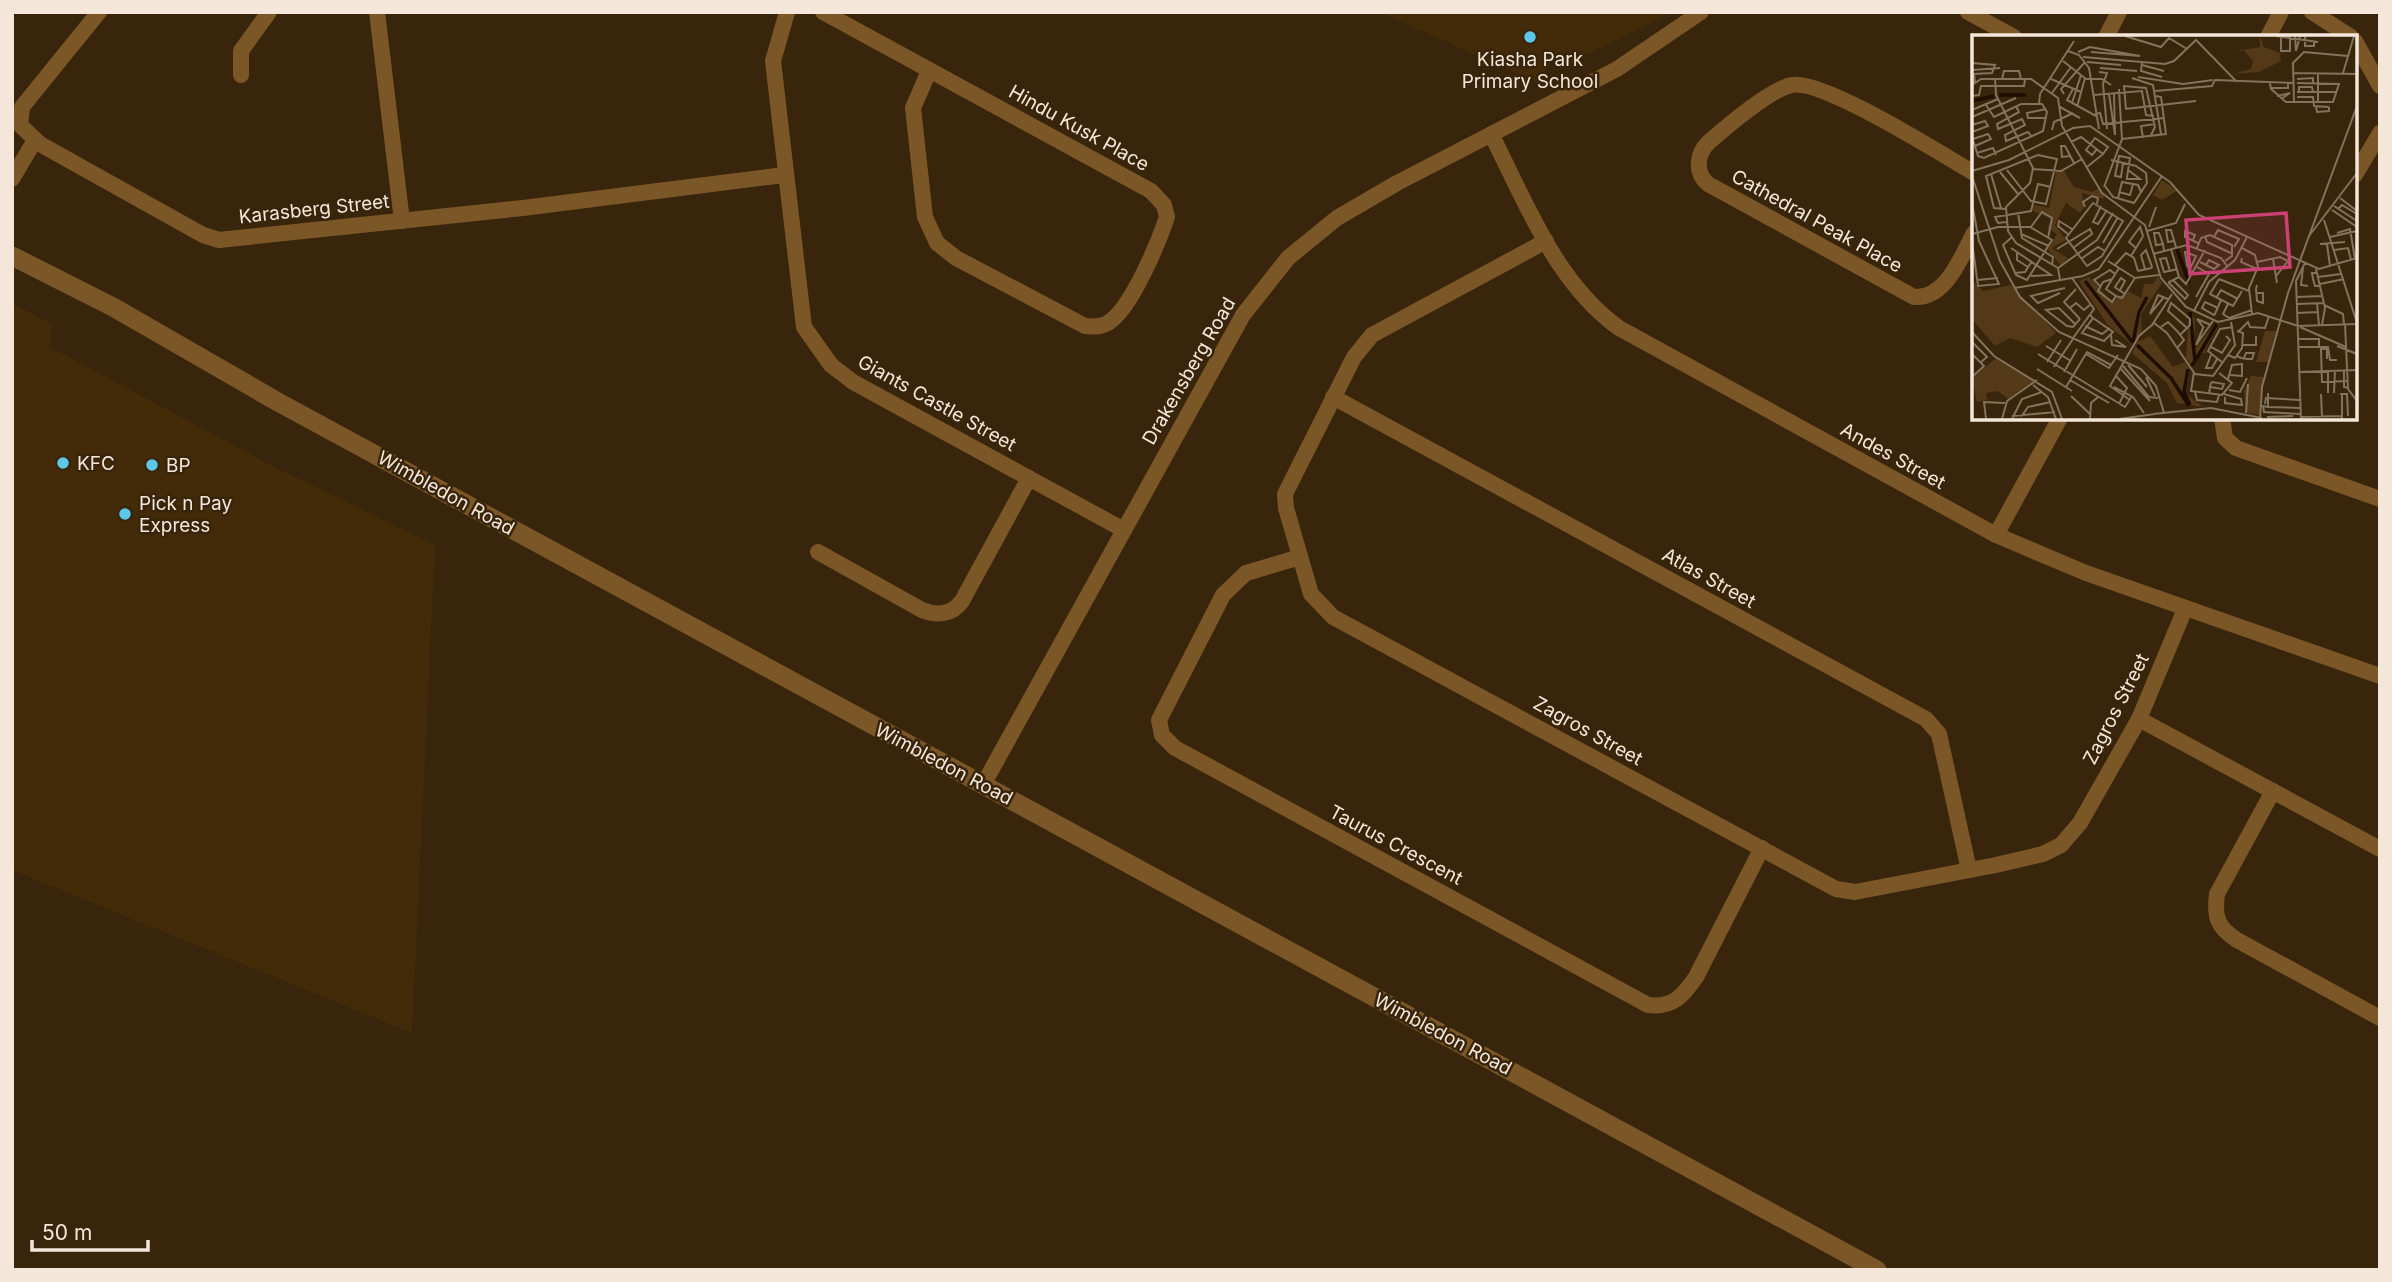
<svg xmlns="http://www.w3.org/2000/svg" width="2392" height="1282" viewBox="0 0 2392 1282" font-family="Inter,sans-serif">
<style>
.built{fill:#432b09}
.lines{fill:none;stroke-linecap:round;stroke-linejoin:round}
.minor{stroke:#7b5627;stroke-width:16}
.tertiary{stroke:#7b5627;stroke-width:19}
.poi-dot{fill:#5dc7e8;stroke:#38250b;stroke-width:2.5}
.labels{text-anchor:middle;dominant-baseline:central;stroke-width:5;stroke-linejoin:round;paint-order:stroke}
.poi-label{font-size:19px;fill:#f4e7d9;stroke:#38250b;text-anchor:start}
.street-label{font-size:19px;fill:#f4e7d9;stroke:#38250b}
.inset-river{fill:none;stroke:#1e0d00;stroke-width:3.5}
.inset-road{fill:none;stroke:#83735d;stroke-width:2}
.view{fill:#cc4174;fill-opacity:0.15;stroke:#cc4174;stroke-width:3.5}
.inset-edge{fill:none;stroke:#f4e7d9;stroke-width:3.5}
</style>
<rect width="100%" height="100%" fill="#38250b"/>
<g class="built">
<path d="M1380,12h293l-101,50 -19,-4 -15,25z"/>
<path d="M12,303l40,21 -2,23 219,117 166,81 -23,488 -400,-163z"/>
</g>
<g class="lines">
<g class="minor">
<path d="M99,12l-77,95 -2,18 20,19 163,91 16,5 304,-32 261,-33"/>
<path d="M377,12l25,209"/>
<path d="M787,12l-14,49 31,266 27,38 22,17 271,148"/>
<path d="M823,12l328,179 13,14 3,12c-9,27 -34,86 -55,103 -8,7 -17,7 -27,6l-129,-68 -19,-15 -12,-26 -12,-109 16,-37"/>
<path d="M1968,12l46,25"/>
<path d="M2312,12l39,25"/>
<path d="M2106,37l13,-25"/>
<path d="M2268,37l13,-25"/>
<path d="M2355,41l25,45"/>
<path d="M241,75v-24l28,-39"/>
<path d="M1491,134c35,68 64,148 128,194l377,207 90,38 294,103"/>
<path d="M1974,173c-33,-19 -151,-94 -182,-88 -20,3 -66,42 -83,57 -13,12 -14,31 -1,42l206,113c32,2 47,-40 60,-64"/>
<path d="M2355,175l25,-42"/>
<path d="M12,179l23,-39"/>
<path d="M1546,241l-174,94 -18,22 -69,137 1,14 25,86 22,23 503,272 19,3 141,-27 47,-11 18,-9 19,-22 59,-104 46,-110"/>
<path d="M1333,397l593,322 13,15 30,136"/>
<path d="M2222,418l3,20 11,10 144,51"/>
<path d="M1996,535l64,-117"/>
<path d="M818,552l104,58c15,6 30,5 40,-9l67,-123"/>
<path d="M1300,557l-54,16 -23,22 -64,125 3,15 13,13 473,257c25,3 35,-9 48,-28l66,-129"/>
<path d="M2139,719l241,130"/>
<path d="M983,785l260,-470 45,-57 49,-40 60,-35 220,-114 84,-57"/>
<path d="M2273,791l-56,103c-3,23 0,33 20,46l143,78"/>
</g>
<path class="tertiary" d="M12,256l101,51 165,95 1599,868"/>
</g>
<g class="poi-dot">
<circle cx="1530" cy="37" r="7"/>
<circle cx="63" cy="463" r="7"/>
<circle cx="152" cy="465" r="7"/>
<circle cx="125" cy="514" r="7"/>
</g>
<g class="labels">
<g class="poi-label">
<text x="1530" y="59" text-anchor="middle">Kiasha Park<tspan x="1530" dy="22">Primary School</tspan></text>
<text x="77" y="463">KFC</text>
<text x="166" y="465">BP</text>
<text x="139" y="503">Pick n Pay<tspan x="139" dy="22">Express</tspan></text>
</g>
<g class="street-label">
<text transform="translate(1079 128) rotate(29)">Hindu Kusk Place</text>
<text transform="translate(314 209) rotate(-6)">Karasberg Street</text>
<text transform="translate(1817 221) rotate(29)">Cathedral Peak Place</text>
<text transform="translate(1189 371) rotate(-60)">Drakensberg Road</text>
<text transform="translate(937 403) rotate(29)">Giants Castle Street</text>
<text transform="translate(1893 456) rotate(29)">Andes Street</text>
<text transform="translate(446 493) rotate(29)">Wimbledon Road</text>
<text transform="translate(1709 578) rotate(29)">Atlas Street</text>
<text transform="translate(2116 709) rotate(-63)">Zagros Street</text>
<text transform="translate(1588 731) rotate(29)">Zagros Street</text>
<text transform="translate(944 764) rotate(28)">Wimbledon Road</text>
<text transform="translate(1396 845) rotate(28)">Taurus Crescent</text>
<text transform="translate(1443 1034) rotate(28)">Wimbledon Road</text>
</g>
</g>
<g transform="translate(1972 35)">
<rect width="385" height="385" fill="#38250b"/>
<path d="M288,1l4,11 16,6 1,8 -22,11 -26,2 18,-5 2,-8 -9,-10 -12,1 28,-5zM92,136l10,16 18,5 7,-4 6,11 -23,-6 2,14 -4,6 -14,-10 -11,22 11,15 -14,8 17,11 -9,6 -12,-16 9,-15 -10,-6 5,-9 -19,-8 1,-6 15,3 7,-36zM190,145l15,11 -15,9 -9,-5zM186,241l4,7 -21,32 1,16 -10,14 -25,-21 -28,-43 10,-4 23,25 16,-11 13,7 3,-14h9zM0,245l11,11 28,-6 45,48 -19,14 -27,-9 -15,8 -23,-27zM217,275l6,9 -1,31 22,-27 4,1 -15,26 2,3h-5l-10,14 -6,-9zM293,296h11l-8,31h-12zM178,301l23,31 12,-5 5,7 -4,25 17,13 -26,-4 -10,-20 -35,-30 5,-11zM24,323l40,22 -28,19 -10,-8 -12,2 1,7 -10,2 -5,-24zM279,341l13,1 -4,38 -14,-2 -2,-22z" fill="#533917"/>
<path class="inset-river" d="M27,60h27M0,66l22,-5M205,214l12,34M113,246l48,62M218,277l5,49 -4,5M161,307l6,-30 8,-15M165,310l34,33 18,28M223,326l22,-37M216,334l-4,23 6,13"/>
<path class="inset-road" d="M153,1l36,11 8,-9 18,11M304,1l42,6M323,1l1,15 4,-15M333,1v10h9v-4M309,3v13h9v-15M96,16l11,4 10,13 10,61M106,17l12,-5 50,9 -49,-4M111,22l82,7 9,-3 22,-21 41,42M91,26l23,18h16l9,6M115,27l34,3M170,27l-1,9 21,6M0,28l23,2 -3,8 -18,1 1,8M170,30l22,6M128,33l37,3M0,35l28,-2M127,37l8,1 -4,11 4,45M321,38l64,1M346,38v29M371,38l11,-37M166,42l45,7 30,-4M160,43l21,7 8,49M23,44l1,16 37,73 -3,15 -24,24 2,24 8,12 42,25 2,12M30,44l2,-8h15l2,8M79,44l30,13M325,44l16,-1v5M298,48l1,6 15,13h47l6,-18 -42,-1M0,50l9,-6h50l27,19 4,28 40,67 43,32 16,53 25,29 32,15 40,-9 40,13 59,-2M298,53h18v-5M101,54l-6,11 29,16M183,56l57,-5 3,-6 78,3M325,57h40M327,57v-5h13l1,5M80,58l19,-26M92,59l-3,-5 24,-27M137,59l6,41M142,59l1,41M121,60l49,-4 4,24 8,1M0,61l7,-1 2,-9h43l1,-7M305,61l13,-3 -9,6M325,62h16l1,9 15,1M322,67l-1,-39 11,-11 44,4M100,68l9,-28M67,69l1,-10 34,-53M44,71l3,6 -22,12 1,5 24,-10 3,6 -20,10 1,6 22,-9 4,5M88,72l20,11M105,72l8,-29M344,72l1,5 12,-1v-4M153,74l71,-8M154,74l-2,-23 22,2 9,39 -4,8M0,75l26,-11M123,79l5,-1 3,11 61,-6M0,82l44,-19M74,83h-18l-1,-5 19,-4M0,90l13,-4 3,5 -16,6M80,95l2,-8 19,-9M0,102l6,19 6,2 59,-27 4,-19 -5,-8h-21l-27,13 -8,-12M171,103l-2,-12 14,-2M1,104l15,-5 3,5 -16,7M150,104l44,-5 -5,-37 -5,-1M99,107l10,-5 22,17 -16,13M125,114l-5,6 -6,-5 9,-12 13,9 -5,7M5,118l16,-5 3,7M98,121l-8,1 -1,-11h4l9,17M151,128l-2,14 -6,-1 4,-20 11,2 -3,19v2h13l-12,-9M61,134l28,2 21,-12M0,136l37,-11 64,-32 17,-2 80,56 29,33 120,54 38,-11M28,137l18,22M19,139l10,34M0,141l28,85 20,36 39,35 82,37 15,17 8,27M133,151l8,11 21,6 13,-20 -1,-10 -10,-7 -25,-6M132,152l18,-48 -3,-50M147,157l11,3 3,-11M146,163l4,-16 16,3 3,7M368,163l17,13M0,168l7,38 20,43 -21,2 -6,-45M121,168l30,18 -21,35 -15,10 -21,-28zM129,171l-8,16 5,2 9,-14M362,171l23,15M113,172l-2,-5 9,-6 6,2 -1,6M34,174l-12,-1 -8,-32 52,-21 19,4 -11,45 -15,-3 -24,-31M366,174l4,-4 15,9M360,175l25,17M46,178l4,25 31,19 -1,8M352,185l33,103M35,187l-9,1 -3,-6 36,-6 7,-27 13,3M59,192l11,-15 10,6 -4,20M177,192l7,-20M175,196l29,-8 9,-19M365,198l13,-4 5,30M0,199l26,-7h32l22,13 -25,40 -11,-5 -13,-30 9,-8M49,199l28,12M96,199l-10,-8 1,-5 13,8M233,201l2,6 26,12M337,201l48,-63M242,202l4,-7 21,9 -5,8M358,202l27,-6M221,205l2,-5 -10,-4v6l11,5 2,1M202,206l-6,1 -2,-12h5l5,17M131,208l15,-26M191,209l-7,1 -2,-12h5l4,11 1,7M348,209l25,-2M355,209l3,22M39,213l40,27 -20,1M225,213l4,-10 9,-3 22,10v11l-7,5M270,213l13,7 3,12 -9,21 3,26M85,214l33,-20 2,5 -19,14M199,214l8,28 7,7 19,-34M362,215l14,-2 3,12M45,217v8l11,7M181,219l34,-9 34,13 6,8M159,221l5,-8 6,-10 1,-2 -3,-9 -11,15 7,6M270,223l-1,4 16,7M109,224l17,-12 7,4M301,224l4,24M136,226l27,17 24,-3M228,227l14,7 5,-4 -10,-5 -3,5M285,227l23,-5 8,4 -12,15M143,230l11,-12 8,5 4,13M86,233l39,-28 16,-27M147,233l-13,21 10,7 6,2 13,-20M331,233l-2,17 7,1M218,234l6,-13 -11,-4 2,12v1l4,7 3,2M344,234l9,39 -3,17M166,236l13,-3 1,-1 -6,-17 -5,5 4,14M198,236l-4,-13 -6,1 4,13h1l3,-1h2l7,-2M43,238l10,-1 7,-11M345,238h-5l1,6 2,7h5M346,242l23,-3M100,243l22,31 -21,29M140,244l-9,3 -5,9 14,11 4,-6M247,244l-9,15 23,12 9,-15M247,244l30,12M5,245l21,-2M201,245l15,15 -3,4 -16,-16v-1l10,-5M348,249l24,-5M128,251l-6,-6 16,-10 5,4M43,253l68,-12 16,-7 63,-93M104,254l-12,13 16,17M148,255l5,-9 -4,-3 -6,9 1,1 9,6M88,258l-22,10 -7,-7 34,-8M284,258h7v10l-6,-2 -1,-12 1,-4M224,262l13,-23 -12,-7M324,262l26,-1M244,263l5,-8 17,9M345,268l2,22M256,269l-5,10 6,4 23,-8M325,269l27,-1M352,270l19,9 1,10M98,273l6,-5 8,7 7,-6M246,273l-13,-6 -3,6 12,7 1,-1 6,-14M222,276l15,-29 26,-22 12,-23M325,278l21,-1M178,279l8,-19 10,4M178,279l14,-17M118,280l3,3 -11,15 22,8 9,-9 -20,-14M182,288l13,10 28,41 18,2 22,-31 -4,-23M103,289l-16,-16 -13,2 21,16 6,1 7,-8M373,289l3,65 9,12M113,291l17,8 8,-6M189,292l7,-5 9,9 7,9 -6,7M328,292l46,20M231,293l-7,17 17,-24M232,293l-7,-9 14,6M267,296l9,-9 2,5 15,1 4,-12M0,297l22,24 58,36 10,27M139,300l1,10 14,2 -11,-7M208,300l10,-10v-6l-19,-16 -3,8 19,17M327,304h20v8M0,307l15,15 -6,5M270,310h14v-9M74,311l25,15M365,311l20,8M239,312l11,6 8,-13 -4,-4M326,312h30l2,13h7M0,319l12,12 -12,11M66,319l87,53 7,-11M114,319l23,14 9,-13M239,320l-5,13h6l5,-9M256,320l7,3 7,-10 1,-15 -6,-2M265,321l4,2 6,1h5l2,-6h-8l-2,5M75,327l14,-22M251,328l-15,-12 12,-22 13,-2M156,330l19,22M151,331l26,31 9,1M82,332l19,-28M65,334l35,22M149,334l29,32M372,335v17l4,1M92,337l13,-23M222,337l-3,19 31,4 10,-12 -13,-10M327,337l58,-2M144,341l11,12 -8,16M174,342l9,19M256,344l4,-14 10,-1v12l-12,-1M98,345l39,23M349,347l27,-1M350,348l-1,-34h6v10M61,350l15,12 8,22M94,352l21,-35 24,13M142,352l19,10 11,16M257,355l11,2 7,-14M223,357l2,8 20,2 2,-7M296,358v14l33,1M356,358v-22M362,358l1,-23M237,359l1,-7 1,-4 1,-1 12,2 -2,5 -12,-2M252,359l17,5 1,6 -17,-2v-6M349,359l1,23M368,359h7l1,22M370,359v25M99,361l19,18M158,365l-20,-14 29,-50 13,-11 20,-31M293,369l1,-6 34,2M296,372l-5,-1 1,6 37,2M274,378l2,-29M181,379l58,-6 51,10M40,381l43,-4M49,382l7,-10 23,-5M295,382l26,-1M329,382l41,-1M14,384l-2,-17 21,1M30,384l5,-18 30,-21M40,384l10,-20 20,-7M118,384l1,-16 7,-6M147,384l36,-5M288,384l2,-32 26,-94 69,-187M329,384l-5,-138 9,-18"/>
<path class="view" d="M314,178l4,54 -100,7 -4,-54z"/>
<rect width="385" height="385" class="inset-edge"/>
</g>
<rect width="2392" height="1282" fill="none" stroke="#f4e7d9" stroke-width="28"/>
<path d="M32 1240v10h116v-10" fill="none" stroke="#f4e7d9" stroke-width="3.5"/>
<text x="42" y="1240" font-size="21" fill="#f4e7d9" stroke="#38250b" stroke-width="5" paint-order="stroke">50 m</text>
</svg>
